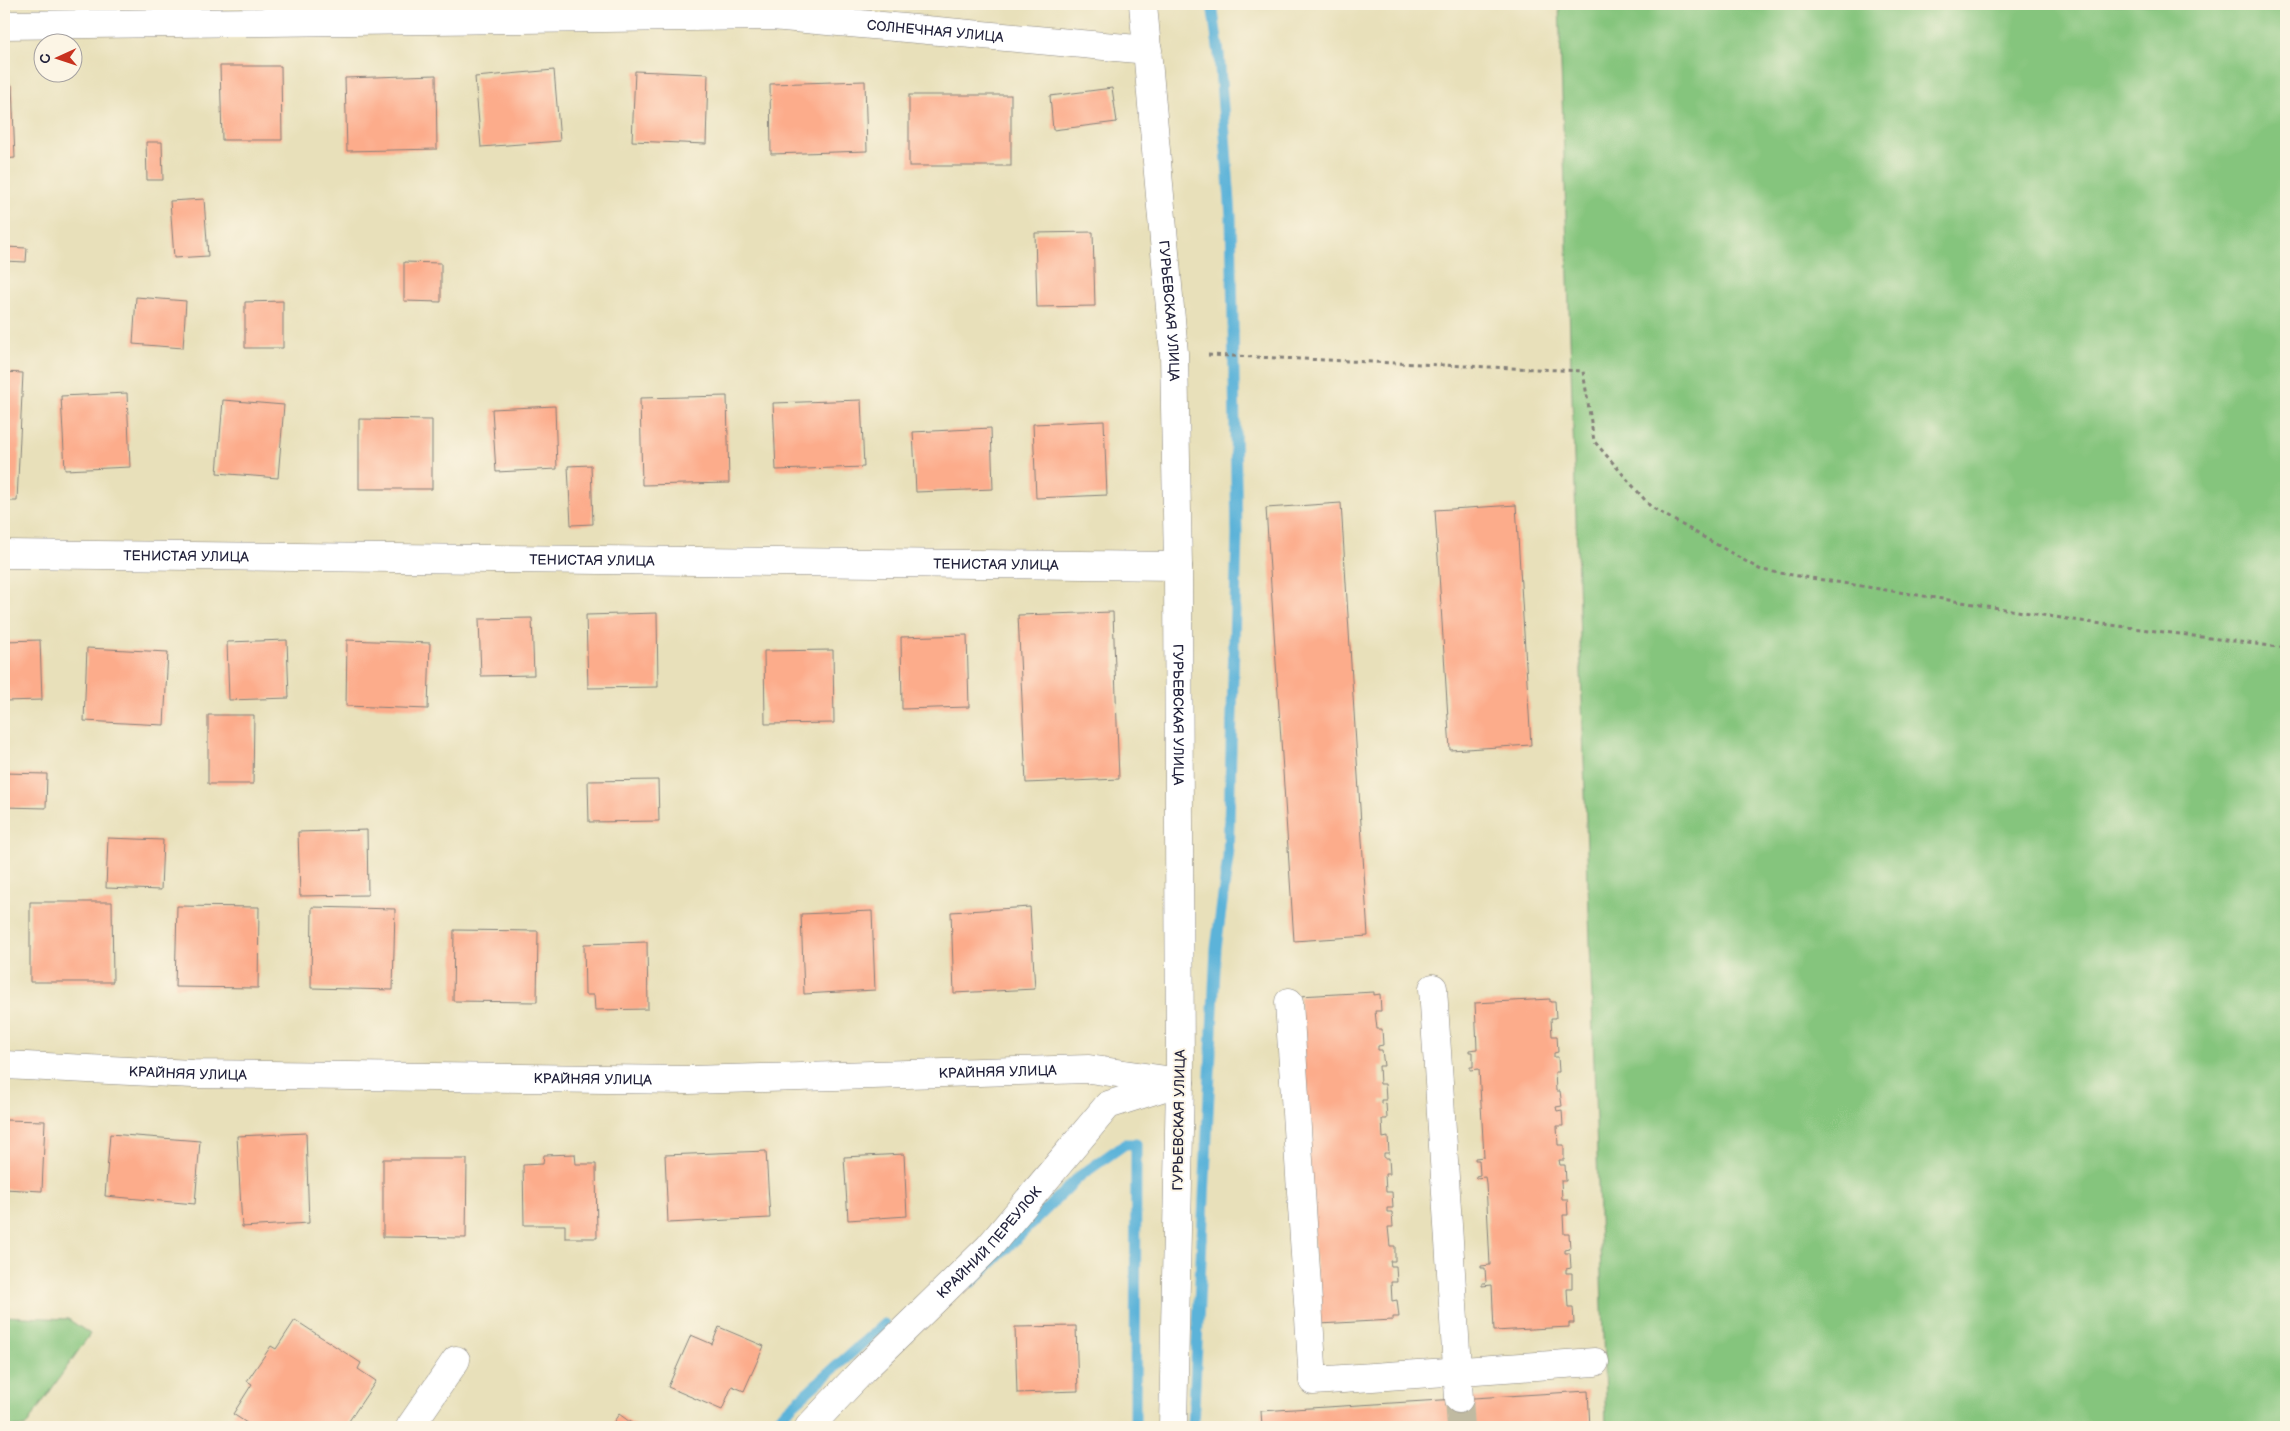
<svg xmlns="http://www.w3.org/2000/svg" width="2290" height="1431" viewBox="0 0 2290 1431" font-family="'Balsamiq Sans',sans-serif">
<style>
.green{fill:#85c57d;stroke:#54745c}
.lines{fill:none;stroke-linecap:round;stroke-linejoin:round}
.stream{stroke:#5cb3d9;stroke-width:11}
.building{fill:#fcac8b}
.minor-tunnel{stroke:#c0baa1;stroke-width:28;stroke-dasharray:28 14;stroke-linecap:butt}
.minor-casing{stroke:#85817a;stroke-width:29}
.path{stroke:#85817a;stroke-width:3;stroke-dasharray:4 4;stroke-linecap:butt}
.minor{stroke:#fff;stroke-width:28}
.labels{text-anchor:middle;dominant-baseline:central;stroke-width:4;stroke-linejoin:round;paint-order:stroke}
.street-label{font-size:14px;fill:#22223b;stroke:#fcf5e5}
</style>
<rect width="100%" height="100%" fill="#fcf5e5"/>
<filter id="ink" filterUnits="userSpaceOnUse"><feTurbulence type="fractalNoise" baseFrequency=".02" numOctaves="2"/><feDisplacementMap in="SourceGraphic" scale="10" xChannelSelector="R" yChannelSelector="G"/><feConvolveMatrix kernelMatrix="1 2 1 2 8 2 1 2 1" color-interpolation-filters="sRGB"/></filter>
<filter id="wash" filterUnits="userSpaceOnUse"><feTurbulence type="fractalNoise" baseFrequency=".0096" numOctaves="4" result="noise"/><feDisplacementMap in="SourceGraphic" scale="20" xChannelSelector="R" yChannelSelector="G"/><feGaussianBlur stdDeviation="1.12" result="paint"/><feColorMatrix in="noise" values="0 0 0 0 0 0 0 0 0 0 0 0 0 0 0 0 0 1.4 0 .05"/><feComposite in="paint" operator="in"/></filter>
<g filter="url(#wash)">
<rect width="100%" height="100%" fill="#e8e0ba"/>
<g class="green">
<path d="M1559,4h727v1423h-680z"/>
<path d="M4,1316l64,3 22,15 -65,93h-21z"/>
</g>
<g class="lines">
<g class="stream">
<path d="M972,1282l108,-106 45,-32h11l-1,283"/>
<path d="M768,1427l116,-103"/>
<path d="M1193,1427l23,-479 12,-90 9,-323 -6,-319 -12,-162 -7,-50"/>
</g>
</g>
<g id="blocks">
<g class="building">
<path d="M220,66h61l1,74h-60z"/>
<path d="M554,70l6,71 -79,6 -6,-70z"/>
<path d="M635,71l73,3 -2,70 -74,-3z"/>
<path d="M436,75l1,74 -90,2 -2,-73z"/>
<path d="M865,81l2,70 -96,3 -1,-70z"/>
<path d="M4,85h8l3,73 -11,1z"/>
<path d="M1112,88l5,34 -64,8 -3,-34z"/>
<rect x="909" y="95" width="102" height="71"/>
<path d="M146,142h16l1,38h-16z"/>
<path d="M204,199l4,57 -34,2 -4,-57z"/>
<path d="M1093,232l2,74 -58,1 -2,-74z"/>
<path d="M4,247l23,1 -1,14 -22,-1z"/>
<path d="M404,262l37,1v39l-37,-1z"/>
<path d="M136,297l50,4 -3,47 -50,-4z"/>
<path d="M283,301v47h-38v-46z"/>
<path d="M4,372l19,1 -6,128h-13z"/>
<path d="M127,393l3,74 -65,3 -4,-74z"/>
<path d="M727,396l2,87 -87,2 -2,-87z"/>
<path d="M223,400l61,5 -6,73 -61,-5z"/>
<path d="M861,400l3,67 -88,3 -3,-67z"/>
<path d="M555,406l2,63 -61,3 -4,-63z"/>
<path d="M359,419l73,1v69h-73z"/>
<path d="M1104,421l3,74 -71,3 -3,-74z"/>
<path d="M991,428l2,61 -77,3 -3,-60z"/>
<path d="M591,465l2,59 -22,1 -3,-59z"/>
<path d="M1341,503l27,433 -74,5 -28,-433z"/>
<path d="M1516,505l15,240 -81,5 -15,-240z"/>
<path d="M1113,612l6,167 -93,4 -8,-168z"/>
<path d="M657,613l1,74 -70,1 -2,-73z"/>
<path d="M532,618l2,57 -53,1 -2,-57z"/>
<path d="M967,635l2,72 -67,2 -1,-72z"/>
<path d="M40,640l2,60 -38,1v-60z"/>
<path d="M287,640l2,58 -60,2 -2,-58z"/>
<path d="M347,640l83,3 -2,66 -82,-3z"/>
<path d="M87,648l81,4 -4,73 -80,-4z"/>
<path d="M833,650l1,73 -69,1 -1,-73z"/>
<path d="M208,715h46l-1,69h-45z"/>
<path d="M4,773l43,1 -1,34 -42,-1z"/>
<path d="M658,780l1,41 -70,1 -1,-41z"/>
<path d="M367,830l1,65 -68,1 -2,-64z"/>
<path d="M108,838l55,2 -2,50 -55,-2z"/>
<path d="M30,902h82l1,80h-83z"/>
<path d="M177,906l82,1 -1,81 -83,-1z"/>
<path d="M312,907l83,2 -2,81 -82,-2z"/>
<path d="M1030,907l5,82 -81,4 -3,-81z"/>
<path d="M872,911l3,79 -71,4 -3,-80z"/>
<path d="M454,930l84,1 -1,71 -84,-1z"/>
<path d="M647,942l1,67 -53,1 -1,-15h-9l-1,-51z"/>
<path d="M1374,992v3l6,-1 1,17h-6l2,18h5l1,16 -5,1v4h4l2,16h-5l1,18h5l1,16h-5v4l5,-1 1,16h-5l1,19 5,-1 1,16h-5v5h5l1,16h-5l1,18h6l1,16h-6v4h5l1,15h-5l2,19h5v15h-5l1,5h5l1,16h-6l1,19 5,-1 2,17h-6v3l-74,4 -20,-328z"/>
<path d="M1550,999v3h5l1,16h-5l1,18h5l1,16 -4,1v4h4l1,15h-4l1,19h4l2,15 -6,1 1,4 5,-1 1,16h-6l1,19h6v15h-5l1,5h5l1,16h-5l1,18h5l1,16h-5l1,19h5l1,15 -5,1v3h5l1,15 -5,1v4h6v16h-5l1,18h5l1,16h-5v4l-75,4 -2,-46 -10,1v-3h4l-1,-15h-4v-2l9,-1 -4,-82 -1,-6 -9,1v-2l4,-1 -1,-15h-4v-2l9,-1 -5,-88 -9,1v-3h3v-15h-4v-2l8,-1 -2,-46z"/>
<path d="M4,1120l41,1 -3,70 -38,-2z"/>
<path d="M306,1133l3,90 -67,4 -5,-91z"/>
<path d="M110,1134l90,7 -5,63 -90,-8z"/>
<path d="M766,1151l4,67 -102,5 -3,-68z"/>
<path d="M575,1154l1,10h20l1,74h-32v-13h-41l-1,-60 20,-1 1,-9z"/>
<path d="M904,1154l3,62 -59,4 -4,-63z"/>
<path d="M383,1159h84l-1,79 -83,-1z"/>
<path d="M295,1320l66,43 -3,6 18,12 -31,46h-92l-20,-13 19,-30 -5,-3 24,-35 5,3z"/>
<path d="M1076,1326l2,65 -61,2 -2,-66z"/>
<path d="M719,1327l45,19 -20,45 -12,-5 -10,24 -54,-23 23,-52 21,9z"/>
<path d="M1588,1391l2,36h-328l-1,-16z"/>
<path d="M619,1414l18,13h-27z"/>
</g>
</g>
</g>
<g filter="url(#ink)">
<use href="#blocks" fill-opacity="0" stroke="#85817a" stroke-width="1"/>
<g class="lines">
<path class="minor-tunnel" d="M1459,1399l2,28"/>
<g class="minor-casing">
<g id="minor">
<path id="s1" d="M1143,4l31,349 4,213 2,516 -7,345"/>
<path id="s2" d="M4,25l768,-9 376,34"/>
<path id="s3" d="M4,554l1174,12"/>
<path d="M1433,988l26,411"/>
<path d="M1289,1002l24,379 282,-19"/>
<path id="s4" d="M4,1065l189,9 495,6 401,-11 91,13"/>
<path d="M410,1427l46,-67"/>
<path id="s5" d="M809,1427l54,-57 126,-123 119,-142 66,-21"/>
</g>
</g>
<path class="path" d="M1208,355l375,16 11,70 57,66 110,63 319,51 206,27"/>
<use href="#minor" class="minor"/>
</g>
</g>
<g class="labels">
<g class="street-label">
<text stroke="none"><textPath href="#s2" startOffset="932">СОЛНЕЧНАЯ УЛИЦА</textPath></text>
<text stroke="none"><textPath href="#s1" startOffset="308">ГУРЬЕВСКАЯ УЛИЦА</textPath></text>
<text stroke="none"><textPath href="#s3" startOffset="182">ТЕНИСТАЯ УЛИЦА</textPath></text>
<text stroke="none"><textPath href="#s3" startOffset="588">ТЕНИСТАЯ УЛИЦА</textPath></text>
<text stroke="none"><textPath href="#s3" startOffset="992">ТЕНИСТАЯ УЛИЦА</textPath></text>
<text stroke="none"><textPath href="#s1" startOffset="712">ГУРЬЕВСКАЯ УЛИЦА</textPath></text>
<text stroke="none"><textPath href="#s4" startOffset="184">КРАЙНЯЯ УЛИЦА</textPath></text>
<text stroke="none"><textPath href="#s4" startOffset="994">КРАЙНЯЯ УЛИЦА</textPath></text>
<text stroke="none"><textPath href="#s4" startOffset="589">КРАЙНЯЯ УЛИЦА</textPath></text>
<text transform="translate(1179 1120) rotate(-89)">ГУРЬЕВСКАЯ УЛИЦА</text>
<text stroke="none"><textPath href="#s5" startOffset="258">КРАЙНИЙ ПЕРЕУЛОК</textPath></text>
</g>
</g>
<rect width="2290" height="1431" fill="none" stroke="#fcf5e5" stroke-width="20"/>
<g transform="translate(58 58) rotate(267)"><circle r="24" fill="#fcf5e5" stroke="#a5a1a1"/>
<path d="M0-4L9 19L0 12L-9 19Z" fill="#c8321e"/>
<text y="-8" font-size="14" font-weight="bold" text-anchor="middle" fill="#22223b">С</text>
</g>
</svg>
